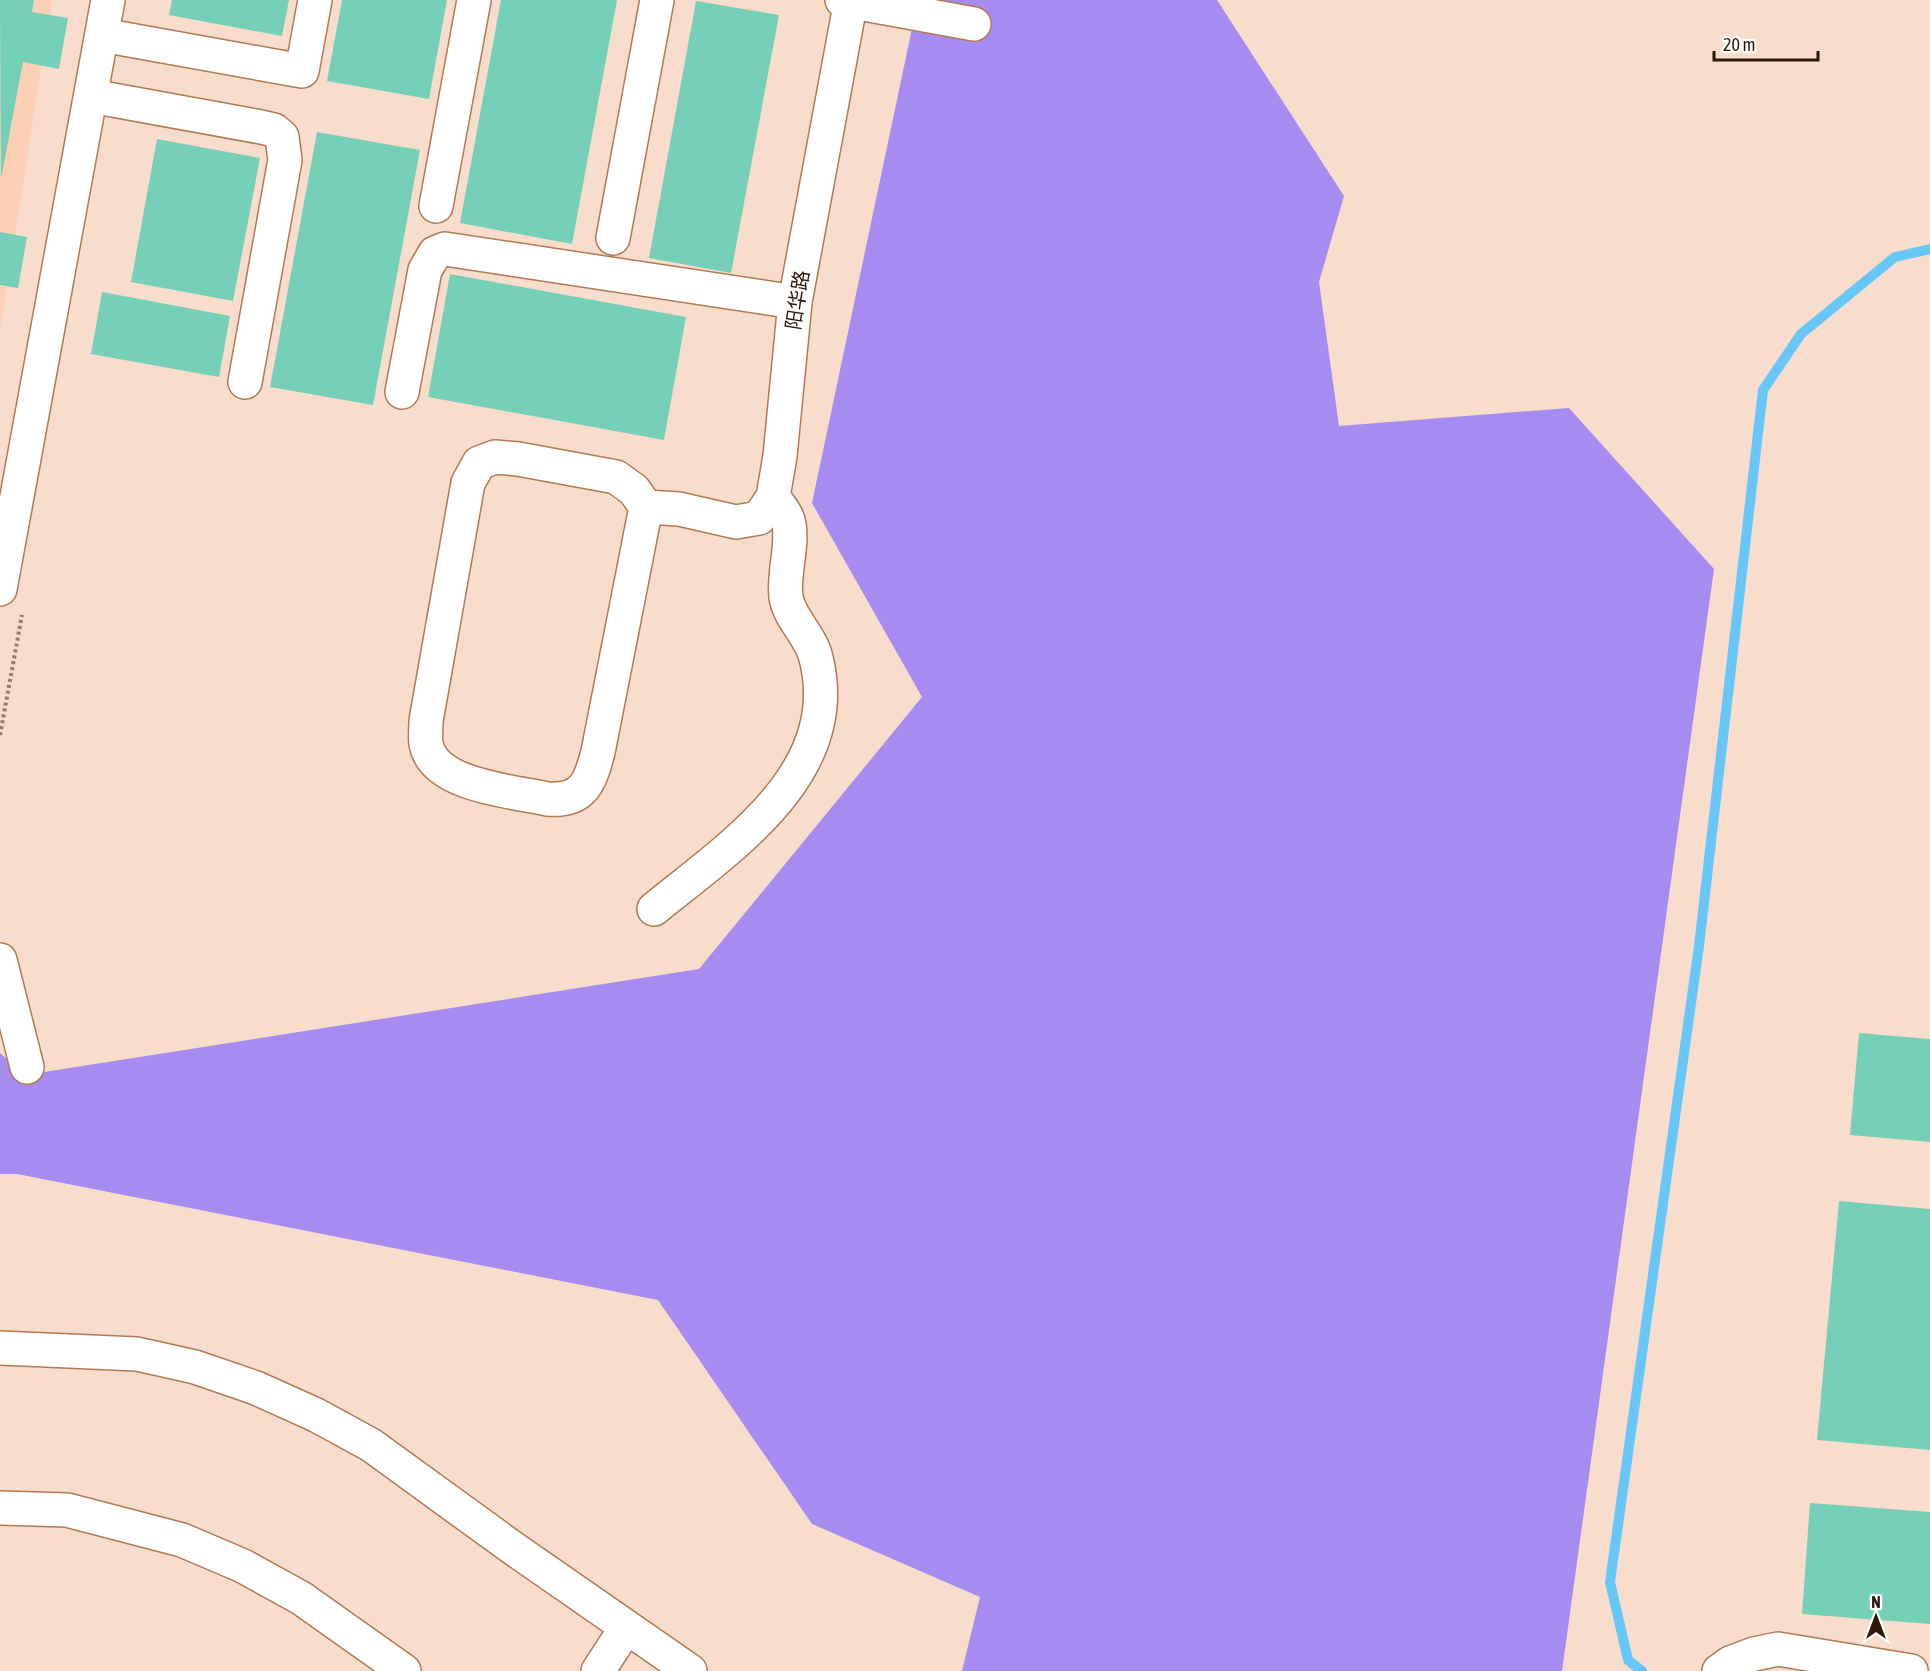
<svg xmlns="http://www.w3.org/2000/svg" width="1930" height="1671" viewBox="0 0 1930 1671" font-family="'Asap Condensed','Noto Sans SC',sans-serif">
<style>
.built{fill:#fcd0b4}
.forest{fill:#a68cf0}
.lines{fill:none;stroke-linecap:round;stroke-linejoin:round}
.stream{stroke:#68c7f9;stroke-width:10}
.building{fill:#76d0b7}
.minor-casing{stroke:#b57951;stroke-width:36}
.path{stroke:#937a69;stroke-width:4;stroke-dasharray:3 3;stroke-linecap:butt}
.minor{stroke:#fff;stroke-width:33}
.labels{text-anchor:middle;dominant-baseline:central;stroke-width:5;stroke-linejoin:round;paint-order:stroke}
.street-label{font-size:20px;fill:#2e1706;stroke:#fff}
</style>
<rect width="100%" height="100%" fill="#f8ddcd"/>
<path class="built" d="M0,0h52l-52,330z"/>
<path class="forest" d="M918,0h299l127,196 -25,86 20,144 230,-18 145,161 -152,1102h-600l18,-74 -168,-73 -154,-224 -641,-126h-17v-121l25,22 674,-106 223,-272 -110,-194z"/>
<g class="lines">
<path class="stream" d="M1642,1671l-14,-11 -18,-78 89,-636 64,-556 38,-56 94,-77 35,-8"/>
</g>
<g class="building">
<path d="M0,0h34l-2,12 36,6 -9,51 -36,-7 -22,117z"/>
<path d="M172,0h117l-7,36 -113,-21z"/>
<path d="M342,0h105l-18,99 -102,-18z"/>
<path d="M501,0h116l-45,244 -112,-21z"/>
<path d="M696,1l83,14 -48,258 -82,-15z"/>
<path d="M317,132l103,18 -47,255 -103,-18z"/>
<path d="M157,139l103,19 -27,143 -102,-19z"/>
<path d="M0,232l27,5 -9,51 -18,-3z"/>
<path d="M450,274l236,43 -22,123 -236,-43z"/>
<path d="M102,292l128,24 -11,61 -128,-23z"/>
<path d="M1859,1033l71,6v103l-80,-7z"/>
<path d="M1839,1201l91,8v241l-113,-10z"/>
<path d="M1810,1503l120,9v112l-128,-10z"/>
</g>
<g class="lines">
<g class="minor-casing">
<g id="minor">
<path d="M842,0l132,24"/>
<path d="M102,35l200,36 13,-71"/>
<path d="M91,96l170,31 13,3 8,7 3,23 -40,222"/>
<path d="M436,206l38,-206"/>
<path d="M613,238l44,-238"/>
<path d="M402,392l23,-122 10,-17 10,-4 350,53"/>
<path d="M646,507l-48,245c-8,31 -15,50 -51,47 -35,-8 -113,-13 -121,-55 -1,-7 0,-16 0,-23l42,-238 11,-20 16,-6 23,2 98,18 18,13 12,17 33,2 57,13 23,-4 14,-21 7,-41 15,-154 56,-302"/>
<path d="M0,589l108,-589"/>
<path d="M654,909c76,-62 191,-136 162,-251 -5,-22 -27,-40 -30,-61 -3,-24 7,-50 3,-73 -1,-9 -11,-20 -16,-27"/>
<path d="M0,960l27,107"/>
<path d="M0,1348l137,6 58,13 61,21 60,27 55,30 139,101 180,125"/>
<path d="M0,1508l67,2 115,30 61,26 58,32 103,73"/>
<path d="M598,1671l28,-43"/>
<path d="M1719,1671l11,-8 24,-9 24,-5 133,22"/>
</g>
</g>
<path class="path" d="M0,735l22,-120"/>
<use href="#minor" class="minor"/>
</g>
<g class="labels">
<g class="street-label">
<text transform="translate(797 300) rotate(-81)">阳华路</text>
</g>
</g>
<g transform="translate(1876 1617)" stroke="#ffffff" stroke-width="4.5" paint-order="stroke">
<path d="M0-4.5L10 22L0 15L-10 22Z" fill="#2e1706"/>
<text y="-9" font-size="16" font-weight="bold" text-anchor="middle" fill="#2e1706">N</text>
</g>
<path d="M1714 51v9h104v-9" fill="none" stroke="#2e1706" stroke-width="3"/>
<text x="1723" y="51" font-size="18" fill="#2e1706" stroke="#ffffff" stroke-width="4.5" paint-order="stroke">20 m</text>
</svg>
